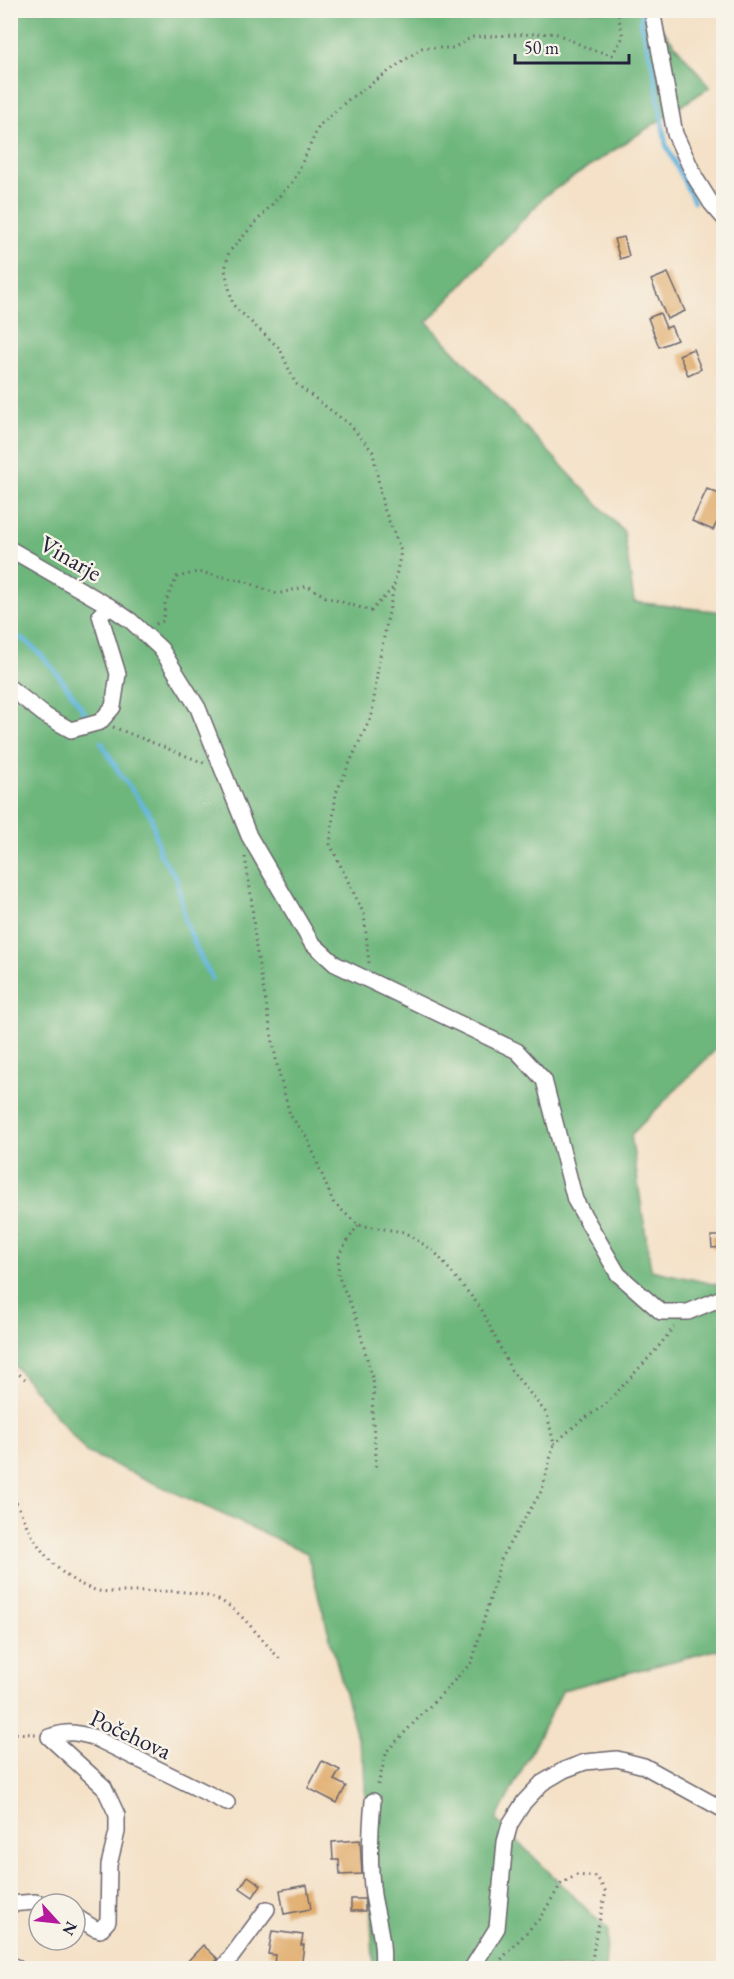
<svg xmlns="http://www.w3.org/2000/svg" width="734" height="1979" viewBox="0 0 734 1979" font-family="'EB Garamond',serif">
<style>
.forest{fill:#6db67c;stroke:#486c5c;stroke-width:1.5}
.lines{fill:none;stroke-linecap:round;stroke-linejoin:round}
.stream{stroke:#65b7e0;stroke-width:4.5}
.building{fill:#e0ab6a}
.minor-casing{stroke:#6c656c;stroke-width:18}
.path{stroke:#6c656c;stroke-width:3;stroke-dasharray:1.5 4.5;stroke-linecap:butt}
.minor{stroke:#fff;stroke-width:15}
.labels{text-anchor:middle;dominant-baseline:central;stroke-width:5;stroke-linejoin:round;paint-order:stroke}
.street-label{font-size:24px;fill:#22223b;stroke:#f7f3e8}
</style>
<rect width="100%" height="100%" fill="#f7f3e8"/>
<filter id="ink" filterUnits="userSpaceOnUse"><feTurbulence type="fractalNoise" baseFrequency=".0167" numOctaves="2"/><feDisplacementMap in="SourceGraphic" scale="12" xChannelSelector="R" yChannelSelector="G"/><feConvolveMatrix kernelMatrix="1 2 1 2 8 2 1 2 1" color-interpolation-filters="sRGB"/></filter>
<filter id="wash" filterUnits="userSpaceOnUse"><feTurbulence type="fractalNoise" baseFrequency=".008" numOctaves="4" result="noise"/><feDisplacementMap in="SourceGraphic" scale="24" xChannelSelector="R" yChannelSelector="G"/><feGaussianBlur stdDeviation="1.35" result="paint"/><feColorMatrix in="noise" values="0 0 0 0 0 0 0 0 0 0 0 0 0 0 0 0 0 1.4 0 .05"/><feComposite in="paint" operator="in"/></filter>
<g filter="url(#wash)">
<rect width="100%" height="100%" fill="#f4e1c7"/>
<path class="forest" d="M10,11h637l63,76 -164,108 -119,127 197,210 10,70 89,10v430l-92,93 20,135 72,16v362l-160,42 -67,130 112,110 -3,38h-234l2,-7 -9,-198 -57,-210 -221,-101 -75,-91z"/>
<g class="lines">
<g class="stream">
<path d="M642,10l-1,14 12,43 13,78 28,57"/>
<path d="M717,226l7,6"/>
<path d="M10,634c27,5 65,63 79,86"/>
<path d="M101,742l19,32 31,42 9,38 17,25 8,41 13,32 14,27"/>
</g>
</g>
<g id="blocks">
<g class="building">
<path d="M624,237l5,19 -9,3 -6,-20z"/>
<path d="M668,273l17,38 -18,8 -16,-39z"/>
<path d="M660,313l6,15 5,-2 6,14 -18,7 -11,-29z"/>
<path d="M693,349l8,20 -13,6 -9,-20z"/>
<path d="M707,489l17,7v13l-11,21 -21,-9z"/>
<path d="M711,1236h13v11l-12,1z"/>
<path d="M322,1761l18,9 -6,10 12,6 -9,17 -29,-15z"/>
<path d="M360,1840l2,34 -22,1 -1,-15h-6l-1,-18z"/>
<path d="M248,1876l13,9 -8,12 -13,-9z"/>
<path d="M307,1885l4,24 -27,5 -4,-24z"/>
<rect x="351" y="1899" width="14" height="12"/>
<path d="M272,1931l31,4 -2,10h3l-3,23 -27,-4 1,-9 -7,-1z"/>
<path d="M203,1945l15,14 -9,9h-22l2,-1 -4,-3z"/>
</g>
</g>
</g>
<g filter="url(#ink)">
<use href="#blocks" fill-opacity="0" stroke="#6c656c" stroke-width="1.5"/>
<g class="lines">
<g class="minor-casing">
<g id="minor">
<path d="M652,10l23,124 21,45 15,24 13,15"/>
<path d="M10,549l99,57"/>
<path d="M10,688l36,28 25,14 29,-8 13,-15 5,-33 -18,-59 9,-9 22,15 30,28 37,59 51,128 62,106 24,22 182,87 27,29 31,120 43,74 43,38h27l36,-15"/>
<path d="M373,1801c-3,31 -4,63 0,94 4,24 12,48 9,73"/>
<path d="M10,1904l25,-2 8,2"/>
<path d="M75,1916l19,12 6,2 8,-9 1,-56 8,-33v-17l-13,-28 -55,-50c19,-6 25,-5 44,0l134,66"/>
<path d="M10,1964l7,4"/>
<path d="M223,1968l44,-59"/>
<path d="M472,1968l25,-40 8,-86 5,-18 14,-22 18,-19 22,-13 21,-8 32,-3 27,7 80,44"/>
</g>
</g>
<g class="path">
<path d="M156,624l7,-3 2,-18 12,-26 21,-5 46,9 33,13 31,-8 18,11 45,14 22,-23"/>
<path d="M113,727l91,36"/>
<path d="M245,857l6,38 5,53 21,117 13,50 17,22 26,65 25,23 46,7 30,19 47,57 30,62 36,44 7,30 -12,46 -40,66 -30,106 -85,89 -10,37"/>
<path d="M369,963l-5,-49 -34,-70 6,-51 36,-79 6,-47 23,-116 -18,-45 -10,-54 -23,-27 -55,-42 -15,-34 -47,-44 -8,-35 4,-18 65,-72 25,-54 29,-26 74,-52h31l19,-11 83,-4 37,17 20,5 11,-18 -6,-27"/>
<path d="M358,1225l-19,29 -1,21 18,42 18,68 -2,28 4,43 -1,15"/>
<path d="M10,1367l15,12"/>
<path d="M554,1444l24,-21 28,-19 49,-53 19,-24"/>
<path d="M10,1492c7,11 12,23 17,34 15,30 39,57 72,65 41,5 98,-10 133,17 18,15 32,35 48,51"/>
<path d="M10,1733l26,1"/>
<path d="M493,1968l47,-50 21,-34 16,-9 20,2 9,15 -11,48 -4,28"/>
</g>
<use href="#minor" class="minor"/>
</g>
</g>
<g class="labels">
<g class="street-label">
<text transform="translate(71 558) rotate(30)">Vinarje</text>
<text transform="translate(131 1734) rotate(25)">Počehova</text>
</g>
</g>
<rect width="734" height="1979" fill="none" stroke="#f7f3e8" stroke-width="36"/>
<g transform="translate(57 1922) rotate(117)"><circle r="28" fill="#f7f3e8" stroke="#a29fa3" stroke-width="1.5"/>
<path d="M0-4.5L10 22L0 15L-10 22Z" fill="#b5179e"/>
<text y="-9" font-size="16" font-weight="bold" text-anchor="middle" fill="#22223b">N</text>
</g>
<path d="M515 54v9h114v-9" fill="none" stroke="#22223b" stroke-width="3"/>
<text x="524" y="54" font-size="18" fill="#22223b" stroke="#f7f3e8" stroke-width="4.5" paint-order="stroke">50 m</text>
</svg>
